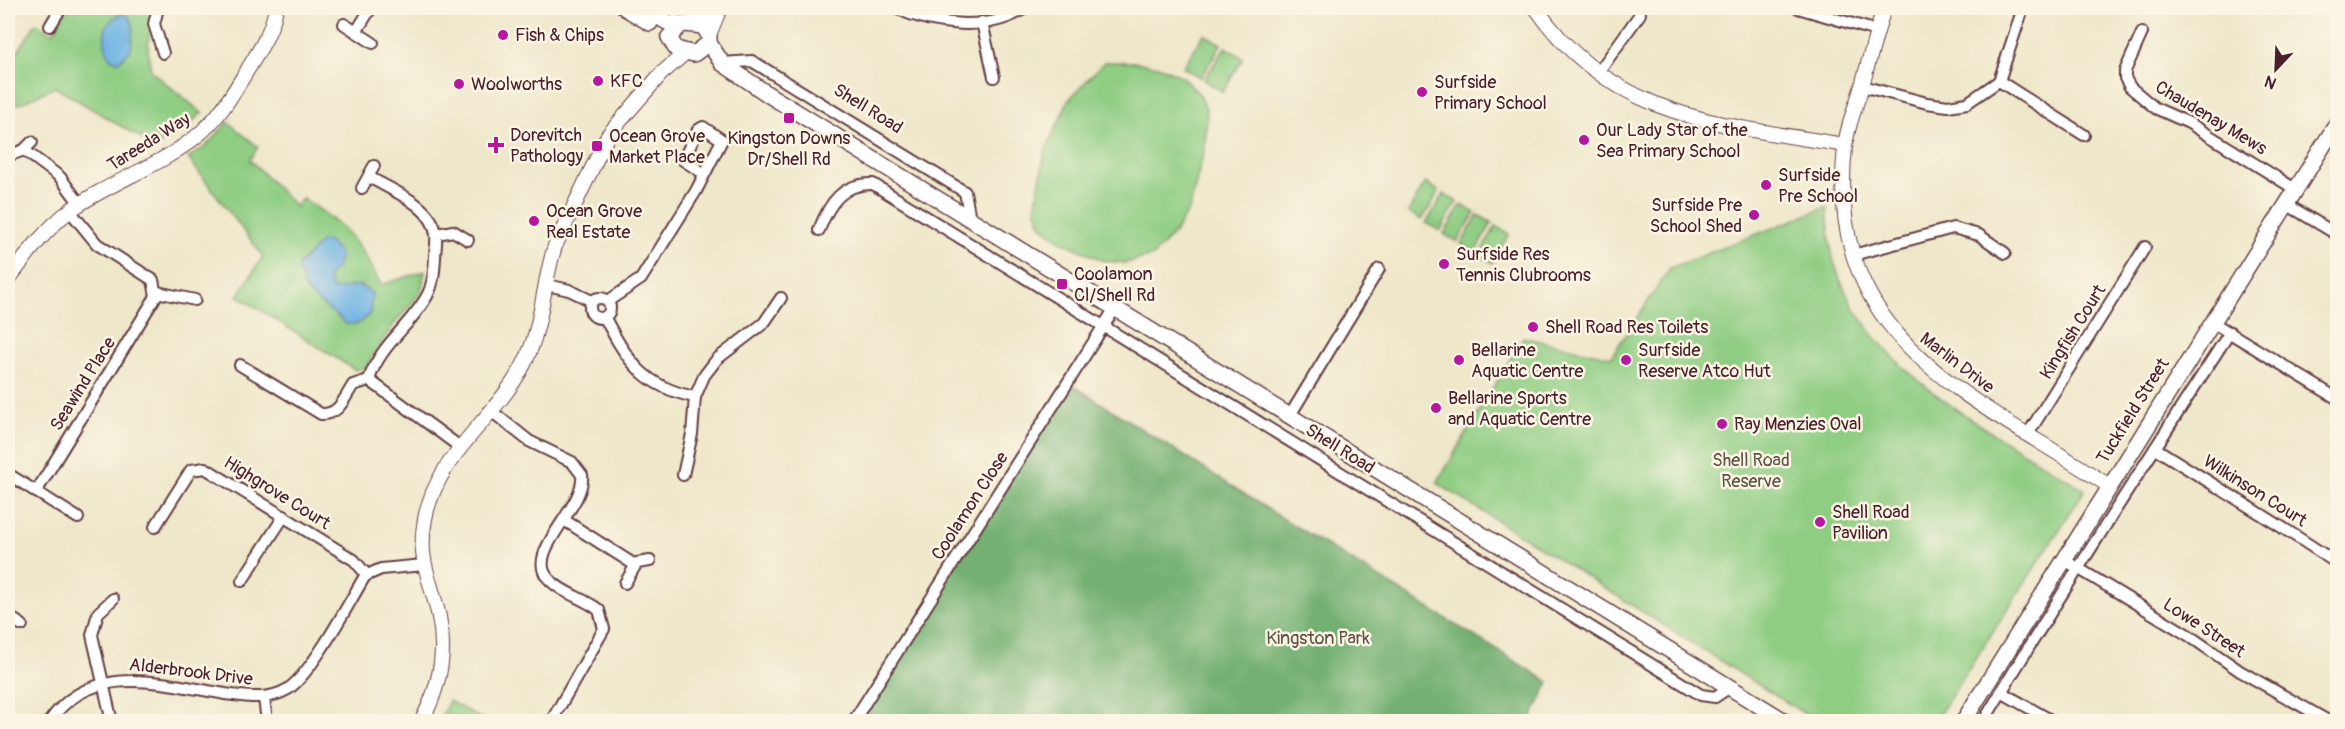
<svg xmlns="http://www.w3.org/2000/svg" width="2345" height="729" viewBox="0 0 2345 729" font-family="Pangolin,sans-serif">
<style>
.green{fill:#8fcd83;stroke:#6c7657;stroke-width:1.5}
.forest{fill:#73b071;stroke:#5e684e;stroke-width:1.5}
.water{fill:#6eb3e4;stroke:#5c6988;stroke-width:1.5}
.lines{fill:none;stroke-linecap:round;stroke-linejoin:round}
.stream{stroke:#6eb3e4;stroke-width:3}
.minor-casing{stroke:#633d43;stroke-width:14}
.tertiary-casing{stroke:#633d43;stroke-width:16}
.secondary-casing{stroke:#633d43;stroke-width:18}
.minor{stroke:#fff;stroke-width:10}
.tertiary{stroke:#fff;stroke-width:14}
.secondary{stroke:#fff;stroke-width:15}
.poi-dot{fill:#b5179e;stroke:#fcf5e5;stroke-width:2}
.labels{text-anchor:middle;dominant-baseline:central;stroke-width:5;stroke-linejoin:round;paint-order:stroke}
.poi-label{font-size:18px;fill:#4a1f2b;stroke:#fcf5e5;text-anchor:start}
.street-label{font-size:18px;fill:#4a1f2b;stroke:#fcf5e5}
.park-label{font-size:18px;fill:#5f5345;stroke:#fcf5e5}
</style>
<rect width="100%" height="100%" fill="#fcf5e5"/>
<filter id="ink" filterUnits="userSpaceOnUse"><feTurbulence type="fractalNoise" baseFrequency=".0167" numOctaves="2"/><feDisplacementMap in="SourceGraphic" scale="12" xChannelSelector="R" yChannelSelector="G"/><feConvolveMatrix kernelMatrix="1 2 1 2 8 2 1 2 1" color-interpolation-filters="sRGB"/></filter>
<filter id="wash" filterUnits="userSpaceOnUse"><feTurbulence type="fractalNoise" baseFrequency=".008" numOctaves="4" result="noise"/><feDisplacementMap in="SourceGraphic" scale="24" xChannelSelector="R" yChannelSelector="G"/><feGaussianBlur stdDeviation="1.35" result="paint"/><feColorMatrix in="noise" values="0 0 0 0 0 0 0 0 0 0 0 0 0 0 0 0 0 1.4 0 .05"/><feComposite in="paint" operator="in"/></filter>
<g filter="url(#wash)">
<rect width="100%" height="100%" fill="#eee7c9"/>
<g class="green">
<path d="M67,8h85l-4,42 3,21 51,42 -20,17 -26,17 -101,-60 -47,22v-42l28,-44 17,10z"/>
<path d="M1204,34l17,10 -20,34 -18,-11z"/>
<path d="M1225,47l18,11 -20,34 -19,-12z"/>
<path d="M1104,62h30l24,4 23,10 19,19 7,16 -2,36 -15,60 -14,24 -23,25 -27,7 -22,-2 -45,-21 -17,-14 -7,-17 10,-57 23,-51z"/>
<path d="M228,122l30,25 -8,13 46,47 6,-9c46,30 54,39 79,87l44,-14 -4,21 -27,32 -29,44 -10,2 -117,-74 25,-40 -75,-98 18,-12z"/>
<path d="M1425,183l14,8 -17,29 -14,-8z"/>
<path d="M1444,194l13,8 -17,29 -14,-8z"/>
<path d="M1461,205l14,8 -18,29 -13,-8z"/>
<path d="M1827,207c2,18 2,38 7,55 32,110 160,170 251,228l-150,231h-119l-379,-238 86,-146 88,20 59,-89z"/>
<path d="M1478,215l14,8 -17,29 -14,-8z"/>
<path d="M1496,226l13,8 -17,29 -13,-8z"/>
<path d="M449,701l37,20h-47z"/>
</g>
<path class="forest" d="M1069,383l221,140 259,159 -19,39 -677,1z"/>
<g class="water">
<path d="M123,14l6,3 4,9 -2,24 -12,11 -9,-2c-8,-18 -10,-38 13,-45z"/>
<path d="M322,241l7,1 11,12 -2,13 -9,8 -1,5 6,10 25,-5 13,8 -2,21 -12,10h-12c-13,-13 -34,-24 -44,-39l2,-4 -6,-10v-6z"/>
</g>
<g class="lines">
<path class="stream" d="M126,8v7"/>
</g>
</g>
<g filter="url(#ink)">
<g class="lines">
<g class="minor-casing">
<g id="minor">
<path d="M158,8l-4,16 9,29"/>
<path d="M895,8c37,17 94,25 130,0"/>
<path d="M1798,8l79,23"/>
<path d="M982,22l12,55"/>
<path d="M344,24l29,19"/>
<path d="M50,26l11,-18"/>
<path d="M356,32l15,-24"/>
<path d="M2142,33l-17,38v7l5,9 25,21 34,15 106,66"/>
<path d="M722,63l30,-2 213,131 5,27"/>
<path d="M1598,73l42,-59"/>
<path d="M1999,81l85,54"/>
<path d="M1862,86l65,17 21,3 19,-3 32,-22 24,-73"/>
<path d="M24,150l36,27 20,27"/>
<path d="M8,156l16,-6 8,-8"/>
<path d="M362,188l12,-22"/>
<path d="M2286,204l52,31"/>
<path d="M819,230c10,-26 23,-47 54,-46l828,511 14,2 15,-10"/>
<path d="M437,234l16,-3 15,9"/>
<path d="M1853,255l100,-27 26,7 26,18"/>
<path d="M547,285l22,5 23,11"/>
<path d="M157,292l38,8"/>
<circle cx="600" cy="308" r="10"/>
<path d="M608,301l33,-22 55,-88 26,-51 -19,-13 -5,3 -15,30 20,13"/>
<path d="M605,318c22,43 39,69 90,79"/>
<path d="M2212,322l126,77"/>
<path d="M240,365l81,49c18,1 23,-15 32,-29l16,-5 91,67"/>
<path d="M369,380c10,-35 44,-56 59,-86 6,-12 6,-24 7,-36 0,-8 2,-16 1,-23 -2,-29 -45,-45 -67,-58"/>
<path d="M490,410l39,31 43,21 10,13c4,32 -58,77 -34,103 13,15 36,20 51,32l5,19 -52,91"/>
<path d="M1289,417l90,-148"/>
<path d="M2028,434l117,-187"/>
<path d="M2155,448c61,39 123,75 183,116"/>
<path d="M8,474l70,44"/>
<path d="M683,475l9,-41 3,-37 9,-21 13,-17 47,-36 17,-25"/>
<path d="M36,492l120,-196 -3,-16 -56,-36 -27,-33"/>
<path d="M564,520l71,45"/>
<path d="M155,527l36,-57 14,-2 149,92 13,15"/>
<path d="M2071,564l117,71 52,36 90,51"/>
<path d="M242,581l42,-65"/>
<path d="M625,583l12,-20 13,-2"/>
<path d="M8,616l14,9"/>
<path d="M2001,692l53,30"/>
<path d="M264,698l3,24"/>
<path d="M49,722c42,-62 115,-38 176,-28 22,3 43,7 63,-5 25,-17 60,-85 77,-113l16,-7 43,-4"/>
<path d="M112,722l-20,-87 6,-22 15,-14"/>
<path d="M853,722l262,-414"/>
<path d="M1983,722c80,-132 163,-260 247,-390"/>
</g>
</g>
<g class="tertiary-casing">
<g id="tertiary">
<path d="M1536,8c75,111 188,117 309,137"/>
<path d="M1884,8c-8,26 -15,52 -22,78 -6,20 -15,40 -17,61 -21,196 128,248 264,339"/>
<path d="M691,23l25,-15"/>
<path d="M709,35l11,-27"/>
<path d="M8,280c18,-24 36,-49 60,-68 40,-30 92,-45 130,-77 22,-18 35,-42 50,-66 12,-20 24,-38 28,-61"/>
<path d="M421,722c18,-33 26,-68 18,-105 -8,-38 -22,-56 -14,-98 12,-65 70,-99 99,-155 19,-38 18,-78 31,-118l53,-111 53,-61 23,-20"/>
</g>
</g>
<g class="secondary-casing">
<g id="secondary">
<path d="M625,8l25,15"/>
<path d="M643,8l24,14 36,4 6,9v8l-15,11 -18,-5 -7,-12 13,-13"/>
<path d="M709,43l13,20 47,32 1017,627"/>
<path d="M1963,722l375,-600"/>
</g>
</g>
<use href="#minor" class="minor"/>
<use href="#tertiary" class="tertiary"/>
<use href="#secondary" class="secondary"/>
</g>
</g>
<g class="poi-dot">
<circle cx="503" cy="35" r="6"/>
<circle cx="598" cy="81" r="6"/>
<circle cx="459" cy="84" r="6"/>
<circle cx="1422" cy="92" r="6"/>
<rect x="783" y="112" width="12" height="12" rx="3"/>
<circle cx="1584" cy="140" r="6"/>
<path d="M493 136h6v6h6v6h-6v6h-6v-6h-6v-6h6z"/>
<rect x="591" y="140" width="12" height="12" rx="3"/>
<circle cx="1766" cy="185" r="6"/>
<circle cx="1754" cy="215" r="6"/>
<circle cx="534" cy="221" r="6"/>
<circle cx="1444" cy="264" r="6"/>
<rect x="1056" y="278" width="12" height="12" rx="3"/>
<circle cx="1533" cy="327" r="6"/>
<circle cx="1459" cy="360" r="6"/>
<circle cx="1626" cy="360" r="6"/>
<circle cx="1436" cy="408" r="6"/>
<circle cx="1722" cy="424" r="6"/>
<circle cx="1820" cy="522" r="6"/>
</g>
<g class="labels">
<g class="poi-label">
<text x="515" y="35">Fish &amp; Chips</text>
<text x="610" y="81">KFC</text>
<text x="1434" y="82">Surfside<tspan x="1434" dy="21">Primary School</tspan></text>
<text x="471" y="84">Woolworths</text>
<text x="1596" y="130">Our Lady Star of the<tspan x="1596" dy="21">Sea Primary School</tspan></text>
<text x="510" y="135">Dorevitch<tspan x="510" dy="21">Pathology</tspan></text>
<text x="609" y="136">Ocean Grove<tspan x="609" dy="21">Market Place</tspan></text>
<text x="789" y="138" text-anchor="middle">Kingston Downs<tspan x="789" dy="21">Dr/Shell Rd</tspan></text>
<text x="1778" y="175">Surfside<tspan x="1778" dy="21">Pre School</tspan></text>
<text x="1742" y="205" text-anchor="end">Surfside Pre<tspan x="1742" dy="21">School Shed</tspan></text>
<text x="546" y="211">Ocean Grove<tspan x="546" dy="21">Real Estate</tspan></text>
<text x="1456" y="254">Surfside Res<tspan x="1456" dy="21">Tennis Clubrooms</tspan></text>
<text x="1074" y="274">Coolamon<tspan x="1074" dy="21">Cl/Shell Rd</tspan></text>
<text x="1545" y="327">Shell Road Res Toilets</text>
<text x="1471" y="350">Bellarine<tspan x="1471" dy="21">Aquatic Centre</tspan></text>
<text x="1638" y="350">Surfside<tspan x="1638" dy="21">Reserve Atco Hut</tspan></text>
<text x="1448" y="398">Bellarine Sports<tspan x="1448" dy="21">and Aquatic Centre</tspan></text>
<text x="1734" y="424">Ray Menzies Oval</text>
<text x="1832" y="512">Shell Road<tspan x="1832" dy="21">Pavilion</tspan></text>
</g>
<g class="street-label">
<text transform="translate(868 109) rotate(32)">Shell Road</text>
<text transform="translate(2211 118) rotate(31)">Chaudenay Mews</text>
<text transform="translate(149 142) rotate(-32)">Tareeda Way</text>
<text transform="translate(2073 332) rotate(-58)">Kingfish Court</text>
<text transform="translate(1957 363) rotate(37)">Marlin Drive</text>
<text transform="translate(83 384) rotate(-58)">Seawind Place</text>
<text transform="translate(2133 411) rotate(-58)">Tuckfield Street</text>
<text transform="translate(1340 449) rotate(32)">Shell Road</text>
<text transform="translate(2255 491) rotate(32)">Wilkinson Court</text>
<text transform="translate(277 493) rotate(32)">Highgrove Court</text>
<text transform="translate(970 506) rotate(-57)">Coolamon Close</text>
<text transform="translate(2204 628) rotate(33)">Lowe Street</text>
<text transform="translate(191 672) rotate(7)">Alderbrook Drive</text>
</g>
<g class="park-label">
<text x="1751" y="460">Shell Road<tspan x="1751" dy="21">Reserve</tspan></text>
<text x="1318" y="638">Kingston Park</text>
</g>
</g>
<rect width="2345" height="729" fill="none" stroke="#fcf5e5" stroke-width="30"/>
<g transform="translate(2276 69) rotate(203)" stroke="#fcf5e5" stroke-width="4.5" paint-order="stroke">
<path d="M0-4.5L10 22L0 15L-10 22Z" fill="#4a1f2b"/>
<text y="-9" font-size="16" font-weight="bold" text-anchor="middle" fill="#4a1f2b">N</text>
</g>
</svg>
